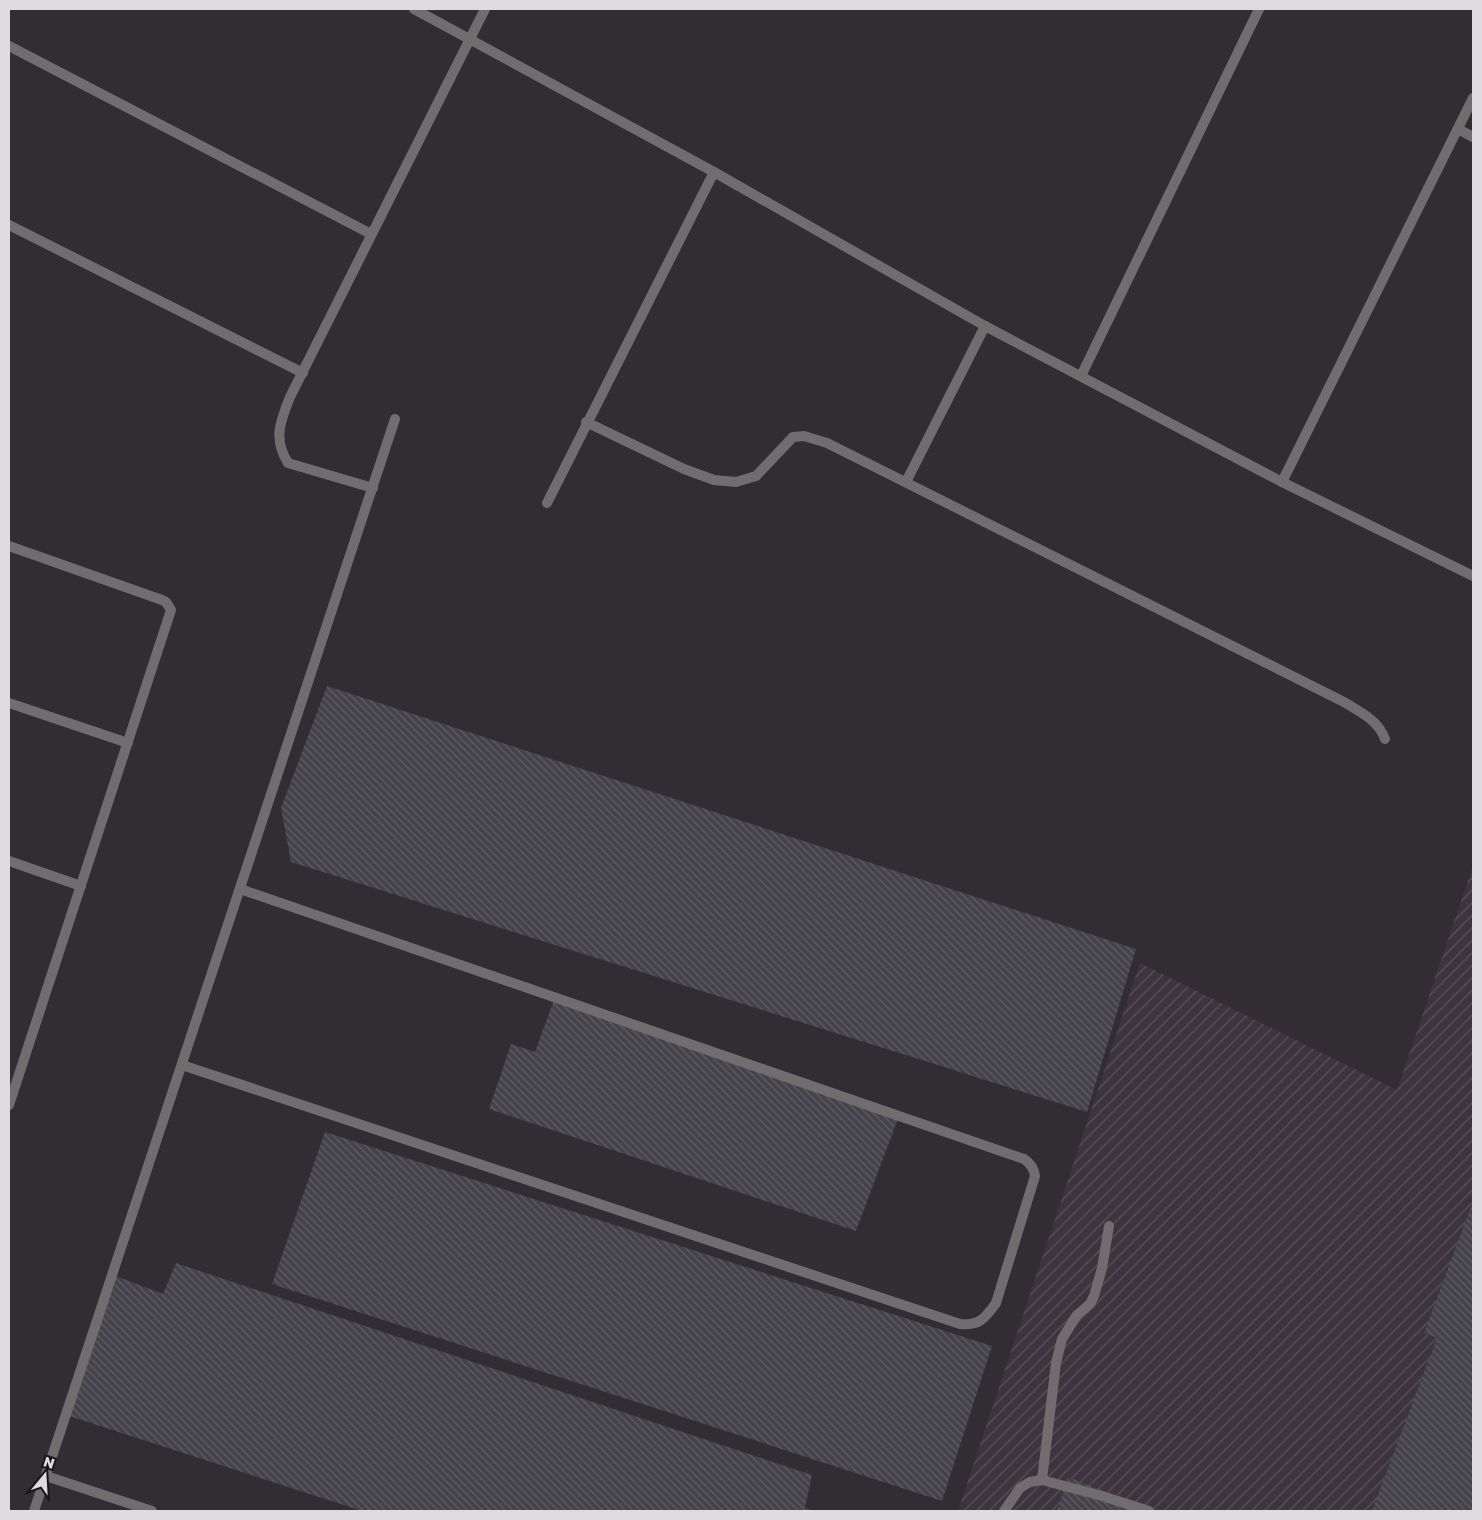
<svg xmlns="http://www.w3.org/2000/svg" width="1482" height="1520" viewBox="0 0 1482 1520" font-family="'Golos Text',sans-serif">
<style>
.industrial{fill:url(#industrial-furrows)}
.building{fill:url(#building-back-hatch)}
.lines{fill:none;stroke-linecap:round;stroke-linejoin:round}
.lane{stroke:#716d6e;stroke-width:10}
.street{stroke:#716d6e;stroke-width:10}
</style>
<defs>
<pattern id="industrial-furrows" width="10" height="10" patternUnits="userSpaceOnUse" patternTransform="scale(1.25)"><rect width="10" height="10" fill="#3d353e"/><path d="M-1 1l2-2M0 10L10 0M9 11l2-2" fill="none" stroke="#595259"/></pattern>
<pattern id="building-back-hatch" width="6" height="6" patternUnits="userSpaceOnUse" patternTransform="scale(1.25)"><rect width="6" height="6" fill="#444349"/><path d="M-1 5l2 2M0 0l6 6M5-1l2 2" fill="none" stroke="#5f5e63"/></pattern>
</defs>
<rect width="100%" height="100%" fill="#312d32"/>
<path class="industrial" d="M1473,866v645h-515l182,-548 257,127z"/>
<g class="building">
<path d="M327,686l809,263 -49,163 -796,-250 -10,-54z"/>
<path d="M555,997l344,119 -43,115 -367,-122 22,-65 24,8z"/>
<path d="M325,1132l667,214 -50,155 -670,-217z"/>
<path d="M1473,1202v309h-101l65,-173 -13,-5z"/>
<path d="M176,1263l636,212 -7,33 10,3h-453l-296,-96 47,-140 50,19z"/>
<path d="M1068,1477l86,34h-97z"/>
</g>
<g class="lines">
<g class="lane">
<path d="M182,1065l778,259c20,2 25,-6 36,-21l39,-127c-1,-8 -5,-13 -11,-17l-784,-270"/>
<path d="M46,1476l106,35"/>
<path d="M1042,1480l14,-117 6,-24 15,-24 13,-11 4,-8 8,-28 7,-42"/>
<path d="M1004,1511l16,-23 10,-6 12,-2 60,16 47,15"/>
</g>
<g class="street">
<path d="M414,9l300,163 271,154 297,156 191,94"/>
<path d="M9,46l362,188"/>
<path d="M1458,129l15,8"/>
<path d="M9,225l294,148"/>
<path d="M1081,376l178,-367"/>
<path d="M586,422l98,47 30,11 22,2 20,-6 37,-39 11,-1 23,7 517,259c16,10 34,18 41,37"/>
<path d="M906,482l79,-156"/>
<path d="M1282,482l191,-384"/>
<path d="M373,488l-85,-25c-15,-24 -8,-41 2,-66l195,-388"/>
<path d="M547,503l167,-331"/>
<path d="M9,546l153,54 4,2 5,8 -162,495"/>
<path d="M9,703l119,40"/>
<path d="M9,861l72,25"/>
<path d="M34,1511l361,-1092"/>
</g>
</g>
<rect width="1482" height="1520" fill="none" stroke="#dedbde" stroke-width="20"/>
<g transform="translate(45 1475) rotate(18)" stroke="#181618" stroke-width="4" paint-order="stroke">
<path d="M0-4L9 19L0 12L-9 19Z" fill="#dedbde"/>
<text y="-8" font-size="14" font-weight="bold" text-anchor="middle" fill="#dedbde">N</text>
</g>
</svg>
